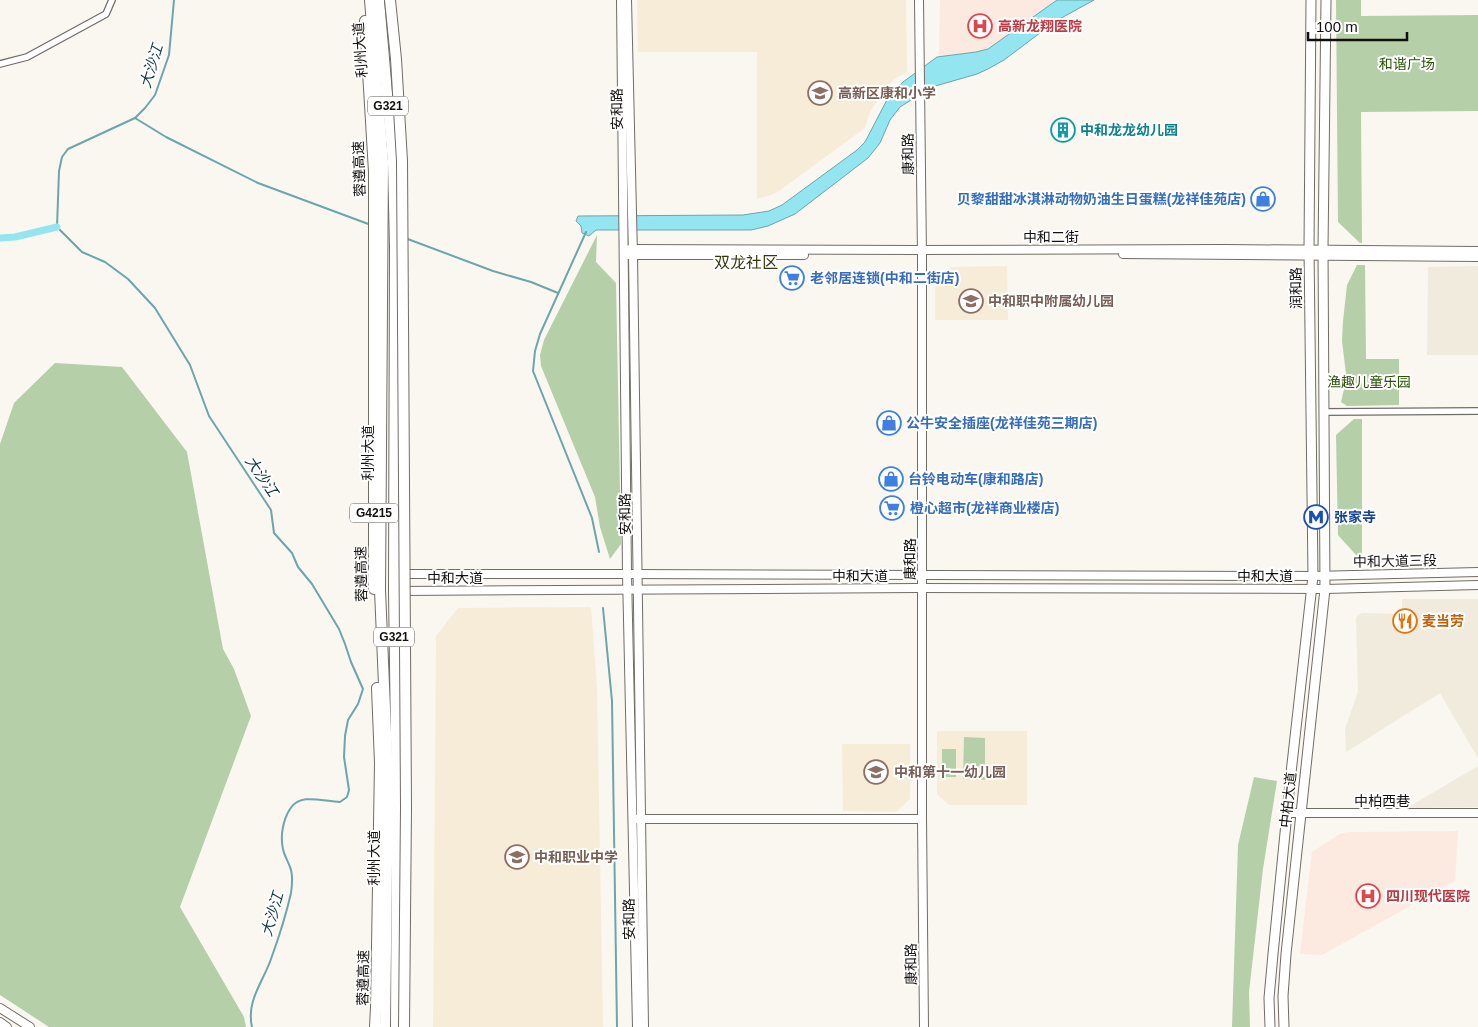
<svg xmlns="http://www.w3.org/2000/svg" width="1478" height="1027" viewBox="0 0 1478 1027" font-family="Helvetica,'Noto Sans SC',sans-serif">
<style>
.built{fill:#f1ebdd}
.education{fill:#f7ecd7}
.medical{fill:#fce9e0}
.green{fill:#b5cfa8}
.water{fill:#93e5ef;stroke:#6ca5ac}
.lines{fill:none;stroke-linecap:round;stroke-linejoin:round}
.stream{stroke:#6ca5ac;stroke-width:2}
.canal{stroke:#93e5ef;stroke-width:7}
.street-casing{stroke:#706d67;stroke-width:8}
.secondary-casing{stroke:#706d67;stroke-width:10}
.primary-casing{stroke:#706d67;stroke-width:11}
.highway-casing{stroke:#706d67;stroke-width:12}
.street{stroke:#fff;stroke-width:5.5}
.secondary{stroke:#fff;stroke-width:8}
.primary{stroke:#fff;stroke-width:9}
.highway{stroke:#fff;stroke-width:10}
.highway-bridge-casing{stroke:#706d67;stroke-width:12;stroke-linecap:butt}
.highway-bridge{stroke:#fff;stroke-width:10}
.labels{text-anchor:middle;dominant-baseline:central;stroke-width:4;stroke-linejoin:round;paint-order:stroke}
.shield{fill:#fff;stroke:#595856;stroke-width:1}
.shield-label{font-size:12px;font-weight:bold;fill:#12100e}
.health-label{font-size:14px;font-weight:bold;fill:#be3a42;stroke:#fff;text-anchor:start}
.street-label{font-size:14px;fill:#12100e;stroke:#fff}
.park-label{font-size:14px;fill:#2a5306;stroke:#fff}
.education-label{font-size:14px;font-weight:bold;fill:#785e54;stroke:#fff;text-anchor:start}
.culture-label{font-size:14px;font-weight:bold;fill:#0d838f;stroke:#fff;text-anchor:start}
.shop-label{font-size:14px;font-weight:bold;fill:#366cbe;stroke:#fff;text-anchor:start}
.transit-label{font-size:14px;font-weight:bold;fill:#164399;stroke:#fff;text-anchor:start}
.food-label{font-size:14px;font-weight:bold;fill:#c56008;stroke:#fff;text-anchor:start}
.water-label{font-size:15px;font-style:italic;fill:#11393e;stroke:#fff}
.quarter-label{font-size:16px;fill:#34380f;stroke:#fff}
</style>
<rect width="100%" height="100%" fill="#faf7f0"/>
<g class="built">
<path d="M1478,266v89h-51l1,-88z"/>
<path d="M1402,599h76v159l-38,-65 -94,59 -1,-23 13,-37 -2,-72 1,-4 5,-3 40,1z"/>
<path d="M1478,766v41l-71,1z"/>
</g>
<g class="education">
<path d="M637,0h269l1,72 -11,6 -8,8 -18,26 -5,16 -86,63 -8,4 -14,4v-147h-119z"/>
<path d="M1007,266l1,54h-73v-38l16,-15z"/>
<path d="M591,607l6,80 6,340h-170l3,-391 22,-28z"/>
<path d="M937,731h90v74h-78l-12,-11z"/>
<path d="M842,744h68v55l-14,13 -53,-1z"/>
</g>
<g class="medical">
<path d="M940,0h117l-69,49 -12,3 -37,5z"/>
<path d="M1458,831l-3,50 -133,74 -22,-1 12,-102 28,-18 9,-2z"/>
</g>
<g class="green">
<path d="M1336,0h25v16l117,-1v96l-117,1 1,131h-2l-22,-21z"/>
<path d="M597,235l-1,27 20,21 5,261 -11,15 -10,-32 -5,-30 -54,-131 -1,-11 4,-15z"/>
<path d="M1357,265h8l1,94h33v46l-52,1 -6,-4 4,-17 1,-11 -4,-33 1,-20 4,-36z"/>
<path d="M55,363l67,4 65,85 36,197 11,20 17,47 -71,191 64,110 2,10h-197l-49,-32v-551l14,-41z"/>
<path d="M1354,419h8v136h-6l-18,-20 -2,-100z"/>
<path d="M964,737l21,1v42l-22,-1z"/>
<rect x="942" y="749" width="14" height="28"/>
<path d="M1254,777l23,4 -14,88 -14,123 1,35h-18l6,-182z"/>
</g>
<path class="water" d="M1057,0h37l-38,21 -52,39 -16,9 -11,5 -45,13 -32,20 -10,13 -10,23 -12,15 -73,56 -27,12 -17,4h-155l-7,6 -7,-3 -1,-7 -5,-5 2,-5 165,-1 26,-4 13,-6 75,-55 8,-8 25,-48 13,-12 34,-25 39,-5 12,-3z"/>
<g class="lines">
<g class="stream">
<path d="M174,0l-5,55 -14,40 -10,13 -10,10 -67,31 -6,8 -3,14 -2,56 25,25 23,10 23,17 27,29 35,57 19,51 62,94 3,23 18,20 6,14 14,17 27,45 6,15 6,18 12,27 -5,15 -10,16 -3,16 -1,21 5,33 -2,7 -7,5c-16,0 -40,-10 -50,7 -7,11 -10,27 -7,40 1,6 5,12 7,18 3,7 2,19 1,26 -5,22 -12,44 -20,66 -8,23 -25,42 -19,68"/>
<path d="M135,118l31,19 92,46 113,42"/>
<path d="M586,232l-46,102 -5,17 -2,20 59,147 7,34"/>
<path d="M405,238l88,33 38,11 27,11"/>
<path d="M603,608l9,93 5,326"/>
</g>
<path class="canal" d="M0,238l15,-1 42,-10"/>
<g class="street-casing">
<g id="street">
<path d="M0,64l27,-7 79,-43 6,-14"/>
<path d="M1325,412l153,-1"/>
</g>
</g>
<g class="secondary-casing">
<g id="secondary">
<path d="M621,0l6,574 10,453"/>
<path d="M627,0l6,255 11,772"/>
<path d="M919,0l3,257v562l2,208"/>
<path d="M630,249l287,1 307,-1 254,2"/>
<path d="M1123,254l355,3"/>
<path d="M628,255h176"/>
<path d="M400,574h227l686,2 165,-4"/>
<path d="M400,591l518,-3 407,1 153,-4"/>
<path d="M1287,813h191"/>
<path d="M636,819h286"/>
<path d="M0,1008l30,19"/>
<path d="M0,1022l7,5"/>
</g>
</g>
<g class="primary-casing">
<g id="primary">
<path d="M1270,1027l-1,-29 4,-44 18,-181 22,-197 -4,-327 2,-249"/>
<path d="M1284,1027l-1,-31 3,-42 39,-365 -2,-340 3,-249"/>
</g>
</g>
<g class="highway-casing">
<g id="highway">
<path d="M370,0l13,162 -3,428 8,190 -3,247"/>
<path d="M379,0l14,163 2,84 -1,344 3,218 -1,218"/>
<path d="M365,21l9,151v417"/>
<path d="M375,1027l1,-20 4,-244 -3,-75"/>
</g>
</g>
<use href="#street" class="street"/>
<use href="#secondary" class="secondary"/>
<use href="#primary" class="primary"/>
<use href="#highway" class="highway"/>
<g class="highway-bridge-casing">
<path id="highway-bridge" d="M390,0l6,59 6,102 4,646 -2,220"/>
</g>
<use href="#highway-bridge" class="highway-bridge"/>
</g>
<defs>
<g id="hospital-ring" transform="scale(1.25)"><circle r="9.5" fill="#fff" stroke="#e0444e" stroke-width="1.5"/><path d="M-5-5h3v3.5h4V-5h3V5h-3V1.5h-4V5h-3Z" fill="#e0444e"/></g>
<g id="school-ring" transform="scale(1.25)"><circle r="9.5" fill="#fff" stroke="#8d6e63" stroke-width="1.5"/><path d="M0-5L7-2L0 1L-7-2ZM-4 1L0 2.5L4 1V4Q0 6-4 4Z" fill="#8d6e63"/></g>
<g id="building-ring" transform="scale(1.25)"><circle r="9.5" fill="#fff" stroke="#0f9aa8" stroke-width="1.5"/><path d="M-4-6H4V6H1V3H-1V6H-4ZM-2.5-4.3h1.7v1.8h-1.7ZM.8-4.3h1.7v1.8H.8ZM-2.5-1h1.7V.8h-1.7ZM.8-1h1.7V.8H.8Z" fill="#0f9aa8"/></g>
<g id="shop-ring" transform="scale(1.25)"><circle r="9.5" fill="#fff" stroke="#3f7fe0" stroke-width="1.5"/><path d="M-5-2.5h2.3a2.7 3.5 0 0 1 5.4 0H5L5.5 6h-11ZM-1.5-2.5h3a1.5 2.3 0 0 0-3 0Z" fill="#3f7fe0"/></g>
<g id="supermarket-ring" transform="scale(1.25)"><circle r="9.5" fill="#fff" stroke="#3f7fe0" stroke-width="1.5"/><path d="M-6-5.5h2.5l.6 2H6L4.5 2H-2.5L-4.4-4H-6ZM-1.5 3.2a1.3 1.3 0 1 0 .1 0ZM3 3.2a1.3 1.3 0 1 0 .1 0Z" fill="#3f7fe0"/></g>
<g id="metro-ring" transform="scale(1.25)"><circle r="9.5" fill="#fff" stroke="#1a4fb4" stroke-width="1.5"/><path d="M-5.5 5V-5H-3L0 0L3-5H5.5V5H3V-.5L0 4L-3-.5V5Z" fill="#1a4fb4"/></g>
<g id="restaurant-ring" transform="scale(1.25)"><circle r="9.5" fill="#fff" stroke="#e8710a" stroke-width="1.5"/><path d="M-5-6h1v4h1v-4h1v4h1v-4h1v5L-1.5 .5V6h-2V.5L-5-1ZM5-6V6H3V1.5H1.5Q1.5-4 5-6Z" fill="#e8710a"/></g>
</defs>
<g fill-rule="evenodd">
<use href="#hospital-ring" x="980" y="26"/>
<use href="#school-ring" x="820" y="93"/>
<use href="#building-ring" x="1063" y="130"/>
<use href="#shop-ring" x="1263" y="199"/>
<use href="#supermarket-ring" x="792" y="278"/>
<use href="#school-ring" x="971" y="301"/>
<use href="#shop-ring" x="889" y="423"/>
<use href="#shop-ring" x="891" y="479"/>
<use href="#supermarket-ring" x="892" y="508"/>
<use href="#metro-ring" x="1316" y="517"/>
<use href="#restaurant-ring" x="1405" y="621"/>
<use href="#school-ring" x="876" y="772"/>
<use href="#school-ring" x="517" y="857"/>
<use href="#hospital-ring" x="1368" y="896"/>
</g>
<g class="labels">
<g class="shield">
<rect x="368" y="96.5" width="40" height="19" rx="4"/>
<rect x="350" y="503.5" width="48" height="19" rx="4"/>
<rect x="374" y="627.5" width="40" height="19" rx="4"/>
</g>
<g class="shield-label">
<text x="388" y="106">G321</text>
<text x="374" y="513">G4215</text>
<text x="394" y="637">G321</text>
</g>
<g class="health-label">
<text x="998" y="26">高新龙翔医院</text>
<text x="1386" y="896">四川现代医院</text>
</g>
<g class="street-label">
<text transform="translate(360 50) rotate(-94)">利州大道</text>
<text transform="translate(617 109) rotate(-91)">安和路</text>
<text transform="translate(908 154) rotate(-91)">康和路</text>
<text transform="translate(359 169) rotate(-92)">蓉遵高速</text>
<text x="1051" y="237">中和二街</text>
<text transform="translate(1296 288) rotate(-91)">润和路</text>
<text transform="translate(368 453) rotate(-90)">利州大道</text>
<text transform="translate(625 514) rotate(-91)">安和路</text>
<text transform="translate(910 559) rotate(-90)">康和路</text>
<text transform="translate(1395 561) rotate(-1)">中和大道三段</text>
<text transform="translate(361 574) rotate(-91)">蓉遵高速</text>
<text x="860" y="576">中和大道</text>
<text x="1265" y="576">中和大道</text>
<text x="455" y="578">中和大道</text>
<text transform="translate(1288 800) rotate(-84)">中柏大道</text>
<text x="1382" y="801">中柏西巷</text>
<text transform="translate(374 858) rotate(-90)">利州大道</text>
<text transform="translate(629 919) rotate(-91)">安和路</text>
<text transform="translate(911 964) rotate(-91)">康和路</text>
<text transform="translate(363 978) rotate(-89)">蓉遵高速</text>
</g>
<g class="park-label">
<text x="1407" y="64">和谐广场</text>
<text x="1369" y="382">渔趣儿童乐园</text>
</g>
<g class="education-label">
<text x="838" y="93">高新区康和小学</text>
<text x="988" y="301">中和职中附属幼儿园</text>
<text x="894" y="772">中和第十一幼儿园</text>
<text x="534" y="857">中和职业中学</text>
</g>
<g class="culture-label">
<text x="1080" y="130">中和龙龙幼儿园</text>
</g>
<g class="shop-label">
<text x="1246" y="199" text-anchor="end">贝黎甜甜冰淇淋动物奶油生日蛋糕(龙祥佳苑店)</text>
<text x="810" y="278">老邻居连锁(中和二街店)</text>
<text x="906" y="423">公牛安全插座(龙祥佳苑三期店)</text>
<text x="908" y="479">台铃电动车(康和路店)</text>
<text x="910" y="508">橙心超市(龙祥商业楼店)</text>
</g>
<g class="transit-label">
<text x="1334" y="517">张家寺</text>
</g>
<g class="food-label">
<text x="1422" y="621">麦当劳</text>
</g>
<g class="water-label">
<text transform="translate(151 66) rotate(-73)">大沙江</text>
<text transform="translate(262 476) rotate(56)">大沙江</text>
<text transform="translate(272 914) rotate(-74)">大沙江</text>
</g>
<g class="quarter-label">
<text x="746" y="262">双龙社区</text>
</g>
</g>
<path d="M1308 32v8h99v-8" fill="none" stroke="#12100e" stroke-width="2.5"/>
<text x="1316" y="32" font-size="15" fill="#12100e" stroke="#ffffff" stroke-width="4" paint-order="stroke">100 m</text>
</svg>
